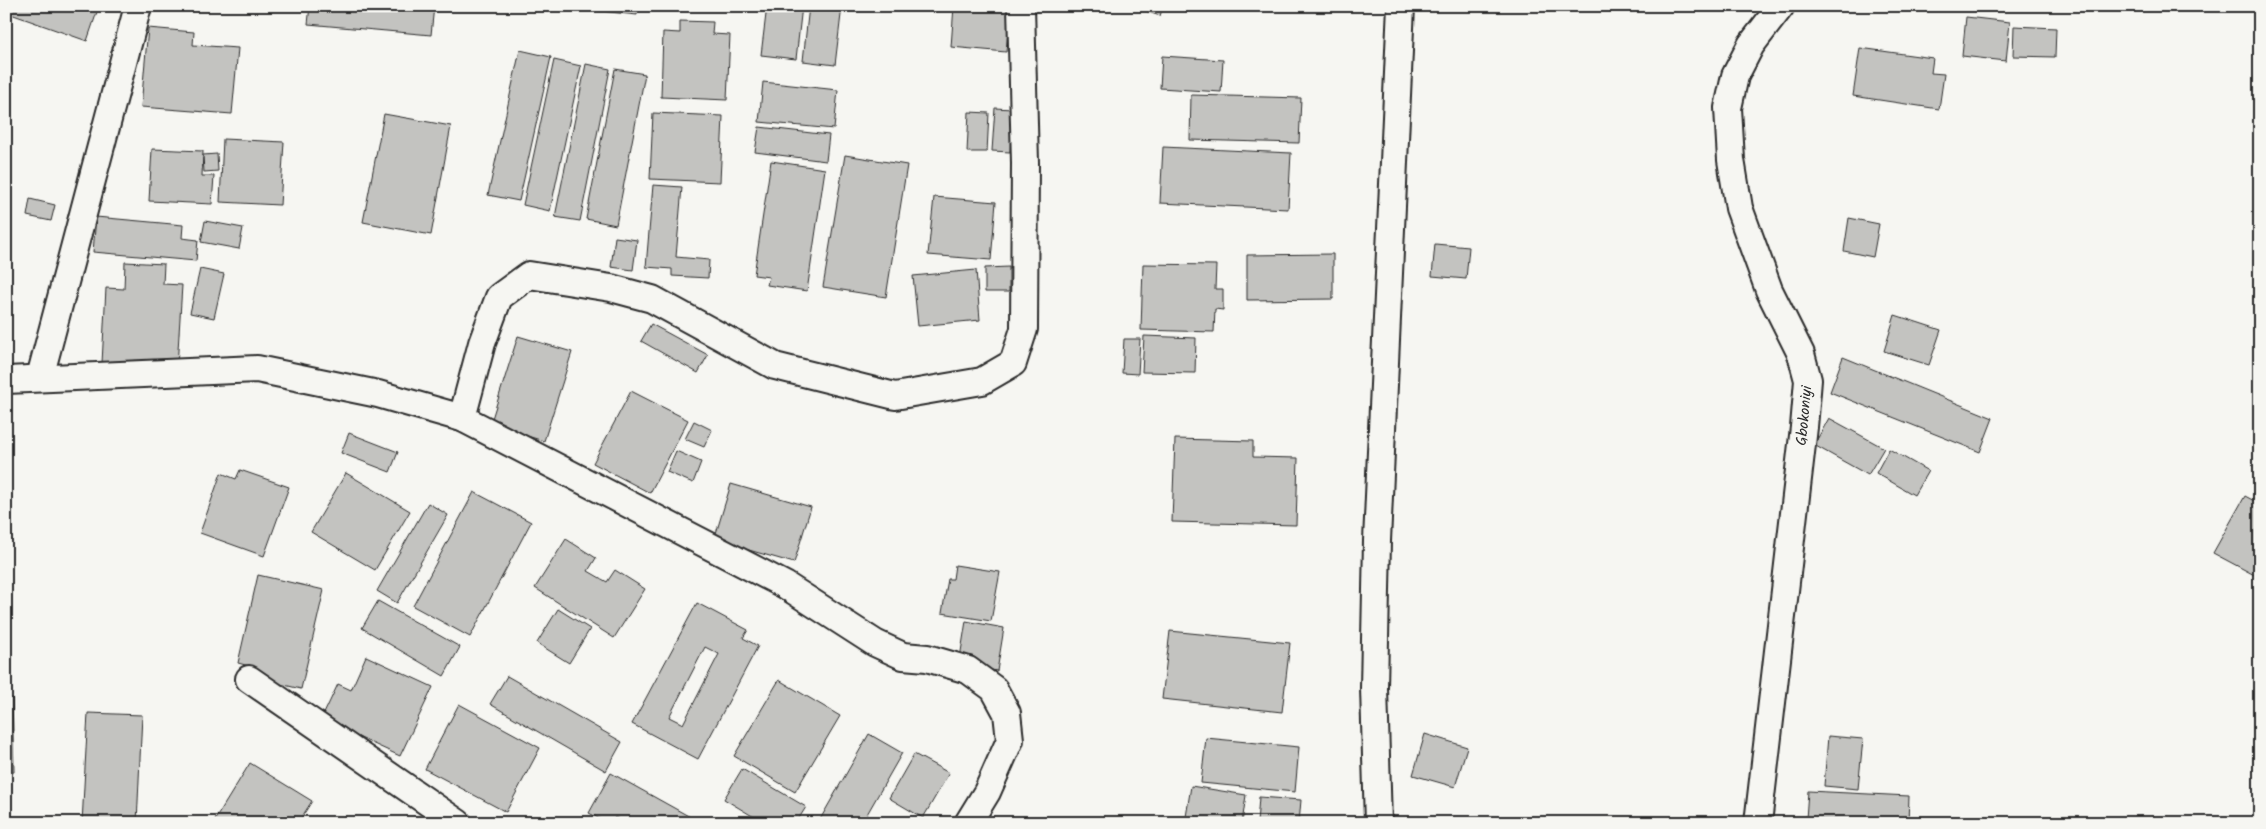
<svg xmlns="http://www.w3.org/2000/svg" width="2266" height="829" viewBox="0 0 2266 829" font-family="Kalam,sans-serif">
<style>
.building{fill:#c3c3c0;stroke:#2b2b2b;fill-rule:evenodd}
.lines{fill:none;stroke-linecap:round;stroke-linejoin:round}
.minor-casing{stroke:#2b2b2b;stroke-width:30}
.minor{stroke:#f6f6f2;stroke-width:26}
.labels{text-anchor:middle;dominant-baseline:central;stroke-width:4;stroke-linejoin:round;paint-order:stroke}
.street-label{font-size:15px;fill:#2b2b2b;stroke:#f6f6f2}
</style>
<rect width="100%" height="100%" fill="#f6f6f2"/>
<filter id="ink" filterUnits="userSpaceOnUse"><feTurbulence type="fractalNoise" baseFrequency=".02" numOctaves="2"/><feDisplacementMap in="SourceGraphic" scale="10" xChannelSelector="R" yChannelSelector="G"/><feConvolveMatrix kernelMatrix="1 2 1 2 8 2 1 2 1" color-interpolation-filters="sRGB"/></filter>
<g filter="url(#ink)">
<g class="building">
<path d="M11,6h88l-12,35 -79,-28z"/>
<path d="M310,6h124l-3,29 -123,-11z"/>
<path d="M555,6h83l-1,9z"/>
<path d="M767,6h35l-6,53 -35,-4z"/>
<path d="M809,6h33l-7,59 -32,-4z"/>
<path d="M954,6h56l-4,46 -55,-5z"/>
<path d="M1131,6h32l-3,10z"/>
<path d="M1966,17l44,5 -4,39 -44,-5z"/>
<path d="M680,21l33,1 -1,12 18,1 -3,65 -66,-3 2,-65 17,1z"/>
<path d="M2014,26l42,2 -1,29 -42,-1z"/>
<path d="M148,28l46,4 -1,13 45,3 -6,66 -91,-7z"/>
<path d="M1860,48l73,10 -2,15 13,1 -5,35 -86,-13z"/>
<path d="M520,50l31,7 -32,144 -31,-6z"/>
<path d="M1162,56l61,4 -2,32 -61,-4z"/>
<path d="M554,60l27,6 -31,145 -27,-6z"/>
<path d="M586,64l24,5 -30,152 -25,-4z"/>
<path d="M615,69l30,5 -29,151 -30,-6z"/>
<path d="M763,82l75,8 -4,39 -75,-7z"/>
<path d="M1191,95l110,3 -2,45 -109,-3z"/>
<path d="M995,108l17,1 -2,43 -18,-1z"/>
<path d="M969,112l20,1 -2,39h-20z"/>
<path d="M653,113l70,3 -3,66 -70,-3z"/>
<path d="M384,114l67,12 -20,109 -68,-13z"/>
<path d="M759,127l70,8 -3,26 -71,-9z"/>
<path d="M223,139l61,3 -4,63 -60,-3z"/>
<path d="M1163,147l128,6 -3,56 -128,-6z"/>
<path d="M152,149l51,2 -1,25h12l-2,28 -63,-3z"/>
<path d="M217,154l1,17 -14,1 -1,-17z"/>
<path d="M845,155l62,10 -21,132 -63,-10z"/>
<path d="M771,161l54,8 -18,122 -40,-6 2,-8 -15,-2z"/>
<path d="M653,185l29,2 -6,70 33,3 -1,18 -36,-2v-7l-26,-2z"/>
<path d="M934,197l62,5 -5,58 -63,-5z"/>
<path d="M30,199l25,6 -4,16 -24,-5z"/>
<path d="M96,217l87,8 -1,13 16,2 -2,21 -103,-9z"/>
<path d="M1849,218l30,6 -6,33 -29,-6z"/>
<path d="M205,221l38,7 -4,21 -38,-7z"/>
<path d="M615,237l22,3 -4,30 -22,-3z"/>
<path d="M1435,244l34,3 -3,32 -34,-3z"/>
<path d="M1333,254v45l-86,1v-45z"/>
<path d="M125,262l39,2 -1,20 19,1 -5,82 -75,-4 4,-75 18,1z"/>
<path d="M1143,264l73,1 -1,24h8v21l-8,-1 -1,23 -73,-2z"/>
<path d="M1009,267v25h-24v-24z"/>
<path d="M200,269l24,5 -10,44 -24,-5z"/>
<path d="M976,270l4,50 -62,6 -5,-50z"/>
<path d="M6,309h4l-4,33z"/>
<path d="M1895,315l46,15 -12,35 -45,-14z"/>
<path d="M651,324l57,31 -10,18 -57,-32z"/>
<path d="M518,336l54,16 -28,89 -54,-16z"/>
<path d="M1144,336l52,2 -1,35 -53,-1z"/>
<path d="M1124,339h16l-2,35 -16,-1z"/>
<path d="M1843,357l150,61 -13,34 -150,-60z"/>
<path d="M631,391l57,29 -38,73 -57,-30z"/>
<path d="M1829,418l55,30 -16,27 -54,-30z"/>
<path d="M694,421l18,9 -8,17 -19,-8z"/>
<path d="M349,433l49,19 -8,20 -49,-19z"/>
<path d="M1175,439l78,2v16l45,1 -2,67 -124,-3z"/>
<path d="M1889,449l39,22 -14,24 -38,-22z"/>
<path d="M676,451l25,11 -8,21 -26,-11z"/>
<path d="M240,470l49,17 -25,69 -64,-23 21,-60 15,6z"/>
<path d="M346,473l64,38 -35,59 -64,-38z"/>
<path d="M731,484l80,23 -17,56 -80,-23z"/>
<path d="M474,492l57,30 -61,115 -57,-31z"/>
<path d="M2245,496l15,8v74l-47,-25z"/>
<path d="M428,503l20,12 -51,88 -20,-12z"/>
<path d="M566,539l30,19 -8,13 19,11 8,-12 30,19 -31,49 -79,-50z"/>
<path d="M955,565l45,7 -9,49 -49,-8 6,-34h5z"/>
<path d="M258,575l66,15 -23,99 -46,-11 2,-10 -19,-5z"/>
<path d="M378,601l82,46 -16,29 -82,-48z"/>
<path d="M697,603l51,27 -5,8 15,8 -60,113 -66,-35zM705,647l14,7 -36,70 -14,-7z"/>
<path d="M558,609l32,20 -21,34 -32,-20z"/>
<path d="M966,621l38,7 -7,43 -38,-7z"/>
<path d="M1170,631l120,12 -8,69 -120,-13z"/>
<path d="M366,656l67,31 -33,69 -79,-36 17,-36 13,6z"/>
<path d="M507,676l115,66 -16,29 -116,-67z"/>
<path d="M779,680l61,36 -45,76 -61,-36z"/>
<path d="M6,698h6l2,74 -8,1z"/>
<path d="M459,704l81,44 -34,64 -81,-43z"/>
<path d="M88,713l54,2 -5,108h-55z"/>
<path d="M869,734l33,19 -40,70h-44z"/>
<path d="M1425,734l42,13 -12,40 -42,-12z"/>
<path d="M1828,736l35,3 -5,50 -34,-3z"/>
<path d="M1206,738l93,9 -4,45 -94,-9z"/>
<path d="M914,754l35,19 -26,45 -34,-20z"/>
<path d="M250,763l62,38 -14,22h-85z"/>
<path d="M742,769l64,38 -10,16h-32l-40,-24z"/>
<path d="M611,773l90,50h-75l-11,-6 -3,6h-5l-18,-10z"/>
<path d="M1191,786l55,9 -4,28h-57z"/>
<path d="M1808,791l101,5 -1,27 -102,-4z"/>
<path d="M1259,797l42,3 -2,23h-42z"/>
</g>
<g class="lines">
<g class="minor-casing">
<g id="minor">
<path d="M40,377l98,-371"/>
<path d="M6,380l251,-11 121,25 84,24 323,167 90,58 28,13 24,2 41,12 26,19 13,24 3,27 -23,52 -19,31"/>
<path d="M462,418l20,-75 17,-46 30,-22 82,13 41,11 123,67 120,30 87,-15 31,-18 11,-34 1,-166 -4,-157"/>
<path d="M249,679l209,144"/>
<path d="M1378,823l-4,-135 3,-147 24,-535"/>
<path id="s1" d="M1758,823l46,-396 4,-47 -7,-26 -32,-64 -30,-82 -8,-48 -3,-52 7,-32 16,-31 30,-39"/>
</g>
</g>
<use href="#minor" class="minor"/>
</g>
</g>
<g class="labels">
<g class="street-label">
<text stroke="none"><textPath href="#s1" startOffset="410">Gbokoniyi</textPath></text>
</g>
</g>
<rect width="2266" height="829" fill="none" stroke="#f6f6f2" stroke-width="25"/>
<rect x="12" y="12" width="2241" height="804" fill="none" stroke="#2b2b2b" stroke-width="2" filter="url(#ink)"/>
</svg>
